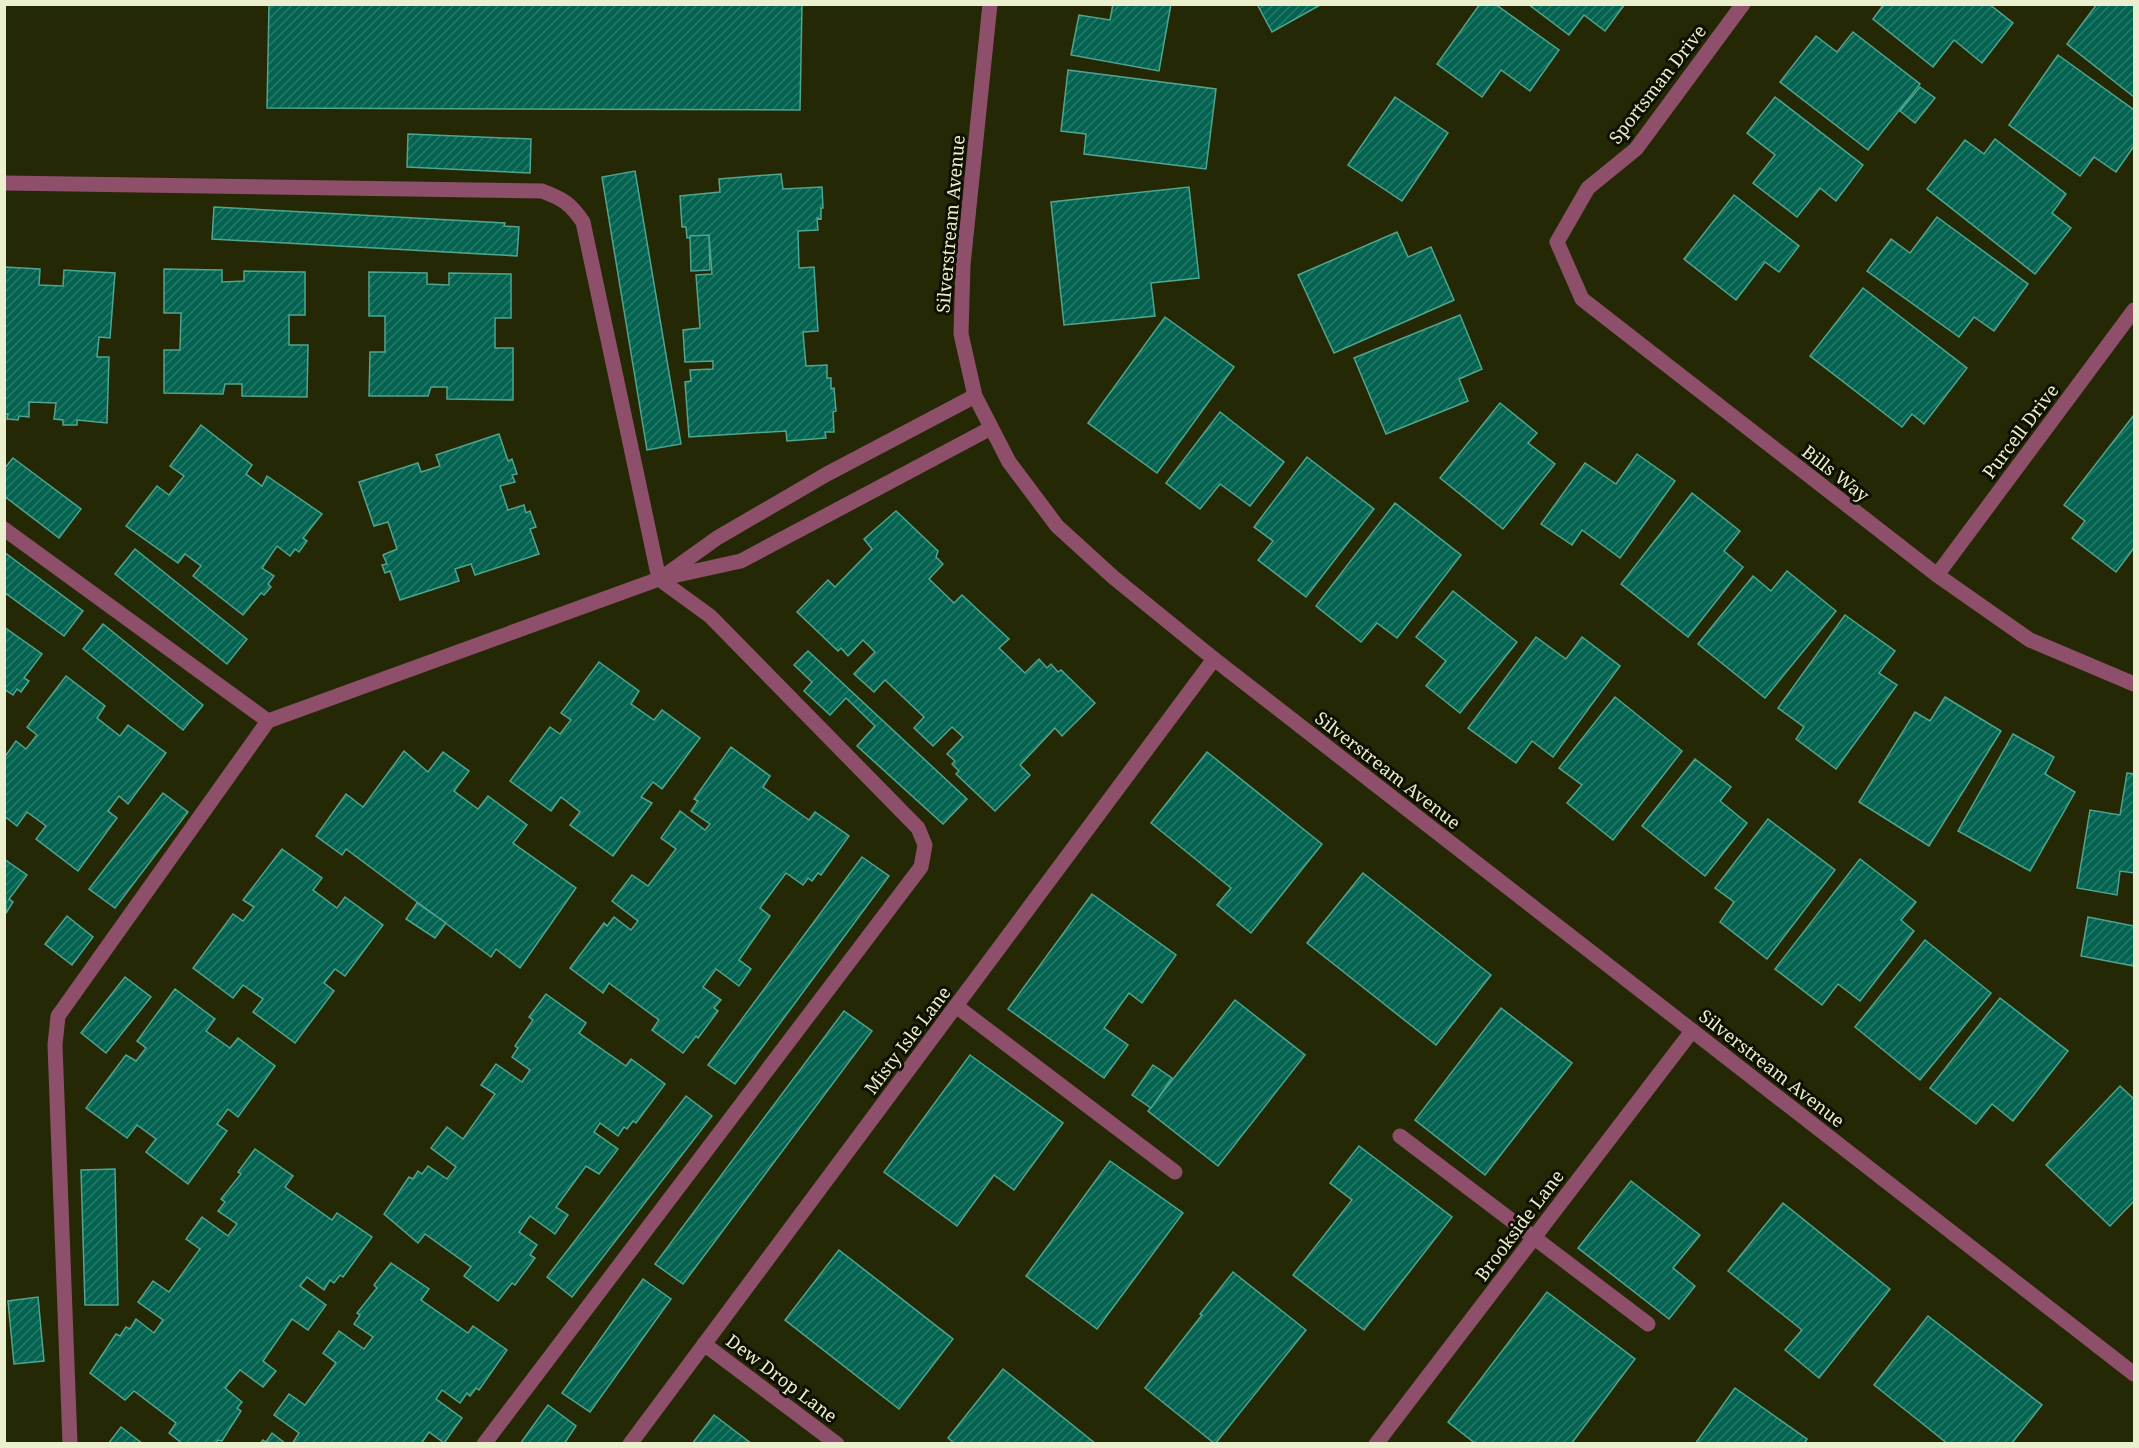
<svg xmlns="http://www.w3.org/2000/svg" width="2139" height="1448" viewBox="0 0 2139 1448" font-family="'Noto Serif',serif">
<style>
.building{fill:url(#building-hatch);stroke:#50a58e;stroke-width:1.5}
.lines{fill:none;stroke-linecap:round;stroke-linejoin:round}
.minor{stroke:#8d4f6a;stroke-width:15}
.labels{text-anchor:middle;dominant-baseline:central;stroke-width:6;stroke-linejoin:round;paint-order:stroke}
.street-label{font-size:18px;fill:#eaefcd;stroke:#0f1000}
</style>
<defs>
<pattern id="building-hatch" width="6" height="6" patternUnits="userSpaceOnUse" patternTransform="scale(1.5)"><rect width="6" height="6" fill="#036350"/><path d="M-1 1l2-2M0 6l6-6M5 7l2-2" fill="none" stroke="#287a68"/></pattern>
</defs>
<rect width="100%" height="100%" fill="#252804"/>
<g class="building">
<path d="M269,4h533l-2,106 -533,-2z"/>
<path d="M1113,4h58l-12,67 -88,-16 8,-40 31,5z"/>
<path d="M1257,4h65l-50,28z"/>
<path d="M1480,4h15l64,46 -29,41 -29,-21 -19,27 -45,-33z"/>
<path d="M1528,4h97l-20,27 -21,-16 -15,20z"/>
<path d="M1884,4h105l24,19 -31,40 -28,-23 -21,27 -60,-48z"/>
<path d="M2097,4h37v93l-67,-53z"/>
<path d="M1853,32l67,52 -52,66 -88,-68 36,-46 21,16z"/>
<path d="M2058,55l76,55v36l-18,26 -22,-15 -14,19 -71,-51z"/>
<path d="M1068,70l148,19 -10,80 -122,-15 2,-20 -25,-3z"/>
<path d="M1920,87l15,11 -20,25 -15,-12z"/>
<path d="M1395,97l53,36 -46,68 -54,-36z"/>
<path d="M1775,97l88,68 -27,36 -16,-13 -23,29 -44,-34 22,-28 -28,-22z"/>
<path d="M408,134l123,5 -1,34 -123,-6z"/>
<path d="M1995,139l71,55 -14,19 19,15 -36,46 -108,-85 38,-49 19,14z"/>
<path d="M635,171l46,273 -34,6 -45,-273z"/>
<path d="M781,174l2,15 39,-2 1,21h-2v11l-4,-1 1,12 -20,1 1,37 15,-1 4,64 -15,1 3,34 21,-1v13h4v11l3,-1 2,23 -3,1 1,20h-9l1,6 -39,3 -1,-10 -97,6 -4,-55 6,-1 -1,-11 23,-1v-8l-28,1 -2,-32 17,-2 -4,-53 16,-1 -3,-38 -22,2 -1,-11h-4l-2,-31 40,-4 -1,-13z"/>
<path d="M1189,187l10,91 -48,5 4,33 -91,9 -13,-123z"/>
<path d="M1734,195l65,51 -20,26 -14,-10 -29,38 -52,-41z"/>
<path d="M214,207l291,16 -1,3 15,1 -2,29 -305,-17z"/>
<path d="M1937,217l91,67 -34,47 -20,-14 -15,20 -92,-66 24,-32 19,14z"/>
<path d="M1397,232l11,25 23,-10 23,53 -120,53 -36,-78z"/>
<path d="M709,235l1,35 -19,1 -1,-35z"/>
<path d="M4,267l36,2 -1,16 24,1 1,-16 51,3 -5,65 -11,-1 -2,20h12l-2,66 -30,-3v5h-14v-5l-9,-1 2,-16 -27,-1v15l-10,-1 -1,4 -11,-1 1,-5h-4z"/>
<path d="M164,269l58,1v12l22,-1v-10l61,1v43h-16v30h19l-1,52 -65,-1v-12h-17l-2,10 -59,-1v-43h16l1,-37h-17z"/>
<path d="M369,272l58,1v11l22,1v-12l62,1v44h-16v30h18v52l-66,-1v-12h-16l-3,9h-59l1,-44h15v-36h-16z"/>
<path d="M1863,288l104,80 -43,56 -12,-10 -10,13 -92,-71z"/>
<path d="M1460,315l22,54 -23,10 9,22 -82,33 -32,-76z"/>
<path d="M1165,317l69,50 -77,106 -69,-50z"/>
<path d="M1500,403l37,30 -9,10 27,21 -52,65 -63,-51z"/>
<path d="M1220,412l64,50 -34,44 -30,-22 -20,25 -34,-26z"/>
<path d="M2134,415v133l-18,24 -44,-34 13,-17 -21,-16z"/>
<path d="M201,425l51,40 -6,9 16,12 5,-10 55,38 -19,24 4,3 -8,11 -4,-3 -5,7 -13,-10 -15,22 12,8 -6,8 3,3 -7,8 -3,-2 -18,22 -50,-39 8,-10 -16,-12 -7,9 -52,-37 31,-40 12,9 15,-19 -14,-10z"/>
<path d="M499,434l9,27 4,-2 5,15 -5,1 3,7 -15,4 8,24 16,-5 2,8 4,-2 6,16 -6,2 9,25 -64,21 -4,-11 -16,5 4,12 -59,19 -10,-29 -5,2 -3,-8 5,-1 -4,-9 14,-6 -9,-27 -14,4 -15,-44 59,-19 3,9 19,-6 -4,-11z"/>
<path d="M1637,454l38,27 -55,77 -38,-28 -10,15 -31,-21 44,-61 31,21z"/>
<path d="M1307,457l67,52 -68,88 -48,-37 15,-19 -19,-14z"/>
<path d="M13,458l68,51 -22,29 -55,-42v-27z"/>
<path d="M1692,493l48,38 -16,20 19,16 -55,70 -67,-53z"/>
<path d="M1395,503l66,52 -64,83 -20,-15 -16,19 -45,-36z"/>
<path d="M896,511l42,40 -2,6 7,7 -14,15 25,24 8,-8 47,44 -10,9 26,25 14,-14 8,9 4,-4 7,8 3,-2 34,33 -33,33 -7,-8 -35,37 10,10 -35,36 -39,-37 3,-3 -7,-7 3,-3 -8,-7 16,-17 -11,-10 -19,19 -19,-18 10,-11 -39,-37 -11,12 -20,-18 21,-22 -12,-12 -15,16 -7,-8 -3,3 -41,-39 31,-32 7,7 37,-38 -8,-10z"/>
<path d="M135,549l112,90 -20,25 -112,-90z"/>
<path d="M4,552l79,59 -19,25 -60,-44z"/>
<path d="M1787,571l49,40 -71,87 -67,-54 55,-68 18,15z"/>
<path d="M1453,591l64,51 -57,71 -34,-27 20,-25 -30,-24z"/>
<path d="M1845,615l50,36 -16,22 18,12 -61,84 -40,-30 8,-12 -26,-19z"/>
<path d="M103,624l100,81 -20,25 -100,-81z"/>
<path d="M4,627l38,27 -18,24 5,3 -8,11 -4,-3 -4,6 -9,-6z"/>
<path d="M1536,637l30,22 16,-22 38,29 -67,91 -21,-16 -16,22 -48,-35z"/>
<path d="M808,651l159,148 -24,25 -86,-78 18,-20 -29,-28 -16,17 -26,-24 8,-9 -18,-17z"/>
<path d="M599,662l40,29 -8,13 23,16 8,-10 38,28 -38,51 -9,-7 -12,15 11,6 -39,53 -43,-31 10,-13 -19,-15 -10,14 -41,-30 40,-54 10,7 11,-14 -10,-7z"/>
<path d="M66,676l39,30 -8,12 23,18 8,-11 38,28 -38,51 -9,-8 -11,15 9,7 -39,53 -42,-32 10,-13 -19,-14 -10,14 -13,-10v-58l12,-17 10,8 11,-14 -10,-8z"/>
<path d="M1615,697l67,54 -69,89 -46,-37 15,-18 -23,-17z"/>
<path d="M1945,697l56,34 -72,115 -70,-44 56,-90 15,9z"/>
<path d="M2013,734l41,23 -9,17 30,18 -45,79 -72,-40z"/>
<path d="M731,747l39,29 -7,11 46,33 6,-8 34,24 -28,39 -3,-2 -6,8 -4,-3 -5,7 -17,-12 -26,35 10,8 -31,44 12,9 -12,17 -23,-17 -13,18 18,13 -7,8 4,3 -20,27 -2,-2 -13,17 -31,-23 7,-10 -50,-37 -6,10 -33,-25 34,-45 3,3 7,-9 17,13 7,-9 -26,-20 20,-26 16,11 28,-37 -15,-11 19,-27 25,19 5,-6 -19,-13 7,-10 -4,-2z"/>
<path d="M404,751l24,21 15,-20 26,19 -15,20 24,18 10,-13 39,29 -14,18 63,45 -56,80 -24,-19 -5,8 -145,-108 -4,6 -26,-19 30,-42 17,13z"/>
<path d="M1207,752l115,92 -71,89 -34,-28 14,-17 -80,-65z"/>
<path d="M1695,759l36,28 -11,14 27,22 -42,53 -63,-50z"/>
<path d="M2127,773l7,1v99l-14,-2 -3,24 -40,-7 13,-78 30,5z"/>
<path d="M163,793l25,19 -73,96 -26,-19z"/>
<path d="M1768,819l67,51 -68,89 -47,-37 14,-20 -19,-14z"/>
<path d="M282,849l40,29 -9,12 24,18 8,-11 38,28 -38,51 -10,-7 -11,14 10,8 -39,52 -42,-31 10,-13 -20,-14 -10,13 -40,-30 40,-54 10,7 11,-14 -11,-7z"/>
<path d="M862,857l27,19 -154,208 -27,-19z"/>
<path d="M4,859l23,16 -18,24 4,3 -7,11z"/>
<path d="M1860,859l56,43 -15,18 13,11 -54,70 -22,-17 -16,21 -47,-36z"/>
<path d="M1363,873l128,102 -55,70 -129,-102z"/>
<path d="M1092,894l84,61 -34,48 -13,-10 -25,35 24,17 -24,33 -96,-69z"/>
<path d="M417,903l29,20 -11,15 -29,-19z"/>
<path d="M67,916l26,21 -21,28 -27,-21z"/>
<path d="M2088,917l46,9v40l-53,-10z"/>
<path d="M1925,940l66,53 -71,87 -65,-53z"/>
<path d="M125,977l26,20 -45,56 -25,-20z"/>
<path d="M175,989l40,30 -9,12 24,17 8,-10 37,28 -37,51 -10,-8 -11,15 10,7 -39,53 -42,-32 10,-13 -19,-14 -10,13 -41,-30 40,-53 10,6 10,-13 -9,-7z"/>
<path d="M546,994l40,29 -7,10 47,33 5,-7 34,25 -29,39 -3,-2 -6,8 -3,-2 -6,9 -18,-13 -6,9 24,17 -19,25 -13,-8 -30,41 12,8 -13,19 -25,-18 -11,16 18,13 -7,10 5,3 -20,27 -3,-2 -14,18 -34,-25 7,-9 -46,-33 -7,9 -34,-29 25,-37 4,2 5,-8 4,3 6,-8 19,13 9,-12 -25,-19 16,-21 16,12 32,-45 -14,-9 15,-21 26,18 8,-12 -18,-13 6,-9 -3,-2 18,-26 -4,-3z"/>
<path d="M2000,998l68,53 -55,70 -21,-17 -16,20 -46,-36z"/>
<path d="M1235,1000l70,55 -87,111 -70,-55z"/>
<path d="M1501,1008l71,55 -87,112 -70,-55z"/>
<path d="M844,1011l28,20 -189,253 -28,-20z"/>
<path d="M970,1055l93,68 -49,67 -20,-15 -37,51 -73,-54z"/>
<path d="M1153,1065l19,13 -21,30 -19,-13z"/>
<path d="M2120,1086l14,13v102l-24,25 -64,-61z"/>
<path d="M686,1096l26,20 -140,181 -25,-20z"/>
<path d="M1359,1146l93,71 -88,113 -71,-55 59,-75 -22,-17z"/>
<path d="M255,1149l38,27 -8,11 47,33 5,-7 35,24 -29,40 -3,-2 -6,8 -4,-3 -6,10 -17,-13 -7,9 26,19 -18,25 -16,-11 -29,42 13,10 -13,16 -23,-17 -15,18 17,14 -5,6 4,3 -19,30 -4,-1 -3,4h-32l-14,-11 7,-10 -42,-32 -9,9 -35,-27 26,-39 4,2 6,-9 4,2 6,-10 18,14 9,-13 -25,-18 15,-21 16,11 31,-43 -14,-10 16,-22 26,19 9,-12 -19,-13 7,-9 -4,-3 20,-25 -3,-2z"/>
<path d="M1110,1161l73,52 -86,116 -71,-53z"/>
<path d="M115,1169l3,136h-33l-4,-135z"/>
<path d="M1631,1181l69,54 -27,33 22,18 -26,33 -91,-71z"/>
<path d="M1783,1203l107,86 -71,89 -34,-28 17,-20 -74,-59z"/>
<path d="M839,1250l114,89 -54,70 -114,-89z"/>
<path d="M391,1263l38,26 -8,11 47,33 5,-7 34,24 -28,40 -3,-2 -6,8 -3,-3 -7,10 -18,-13 -6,9 26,19 -18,25 -15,-11 -8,12h-129l7,-11 -25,-18 15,-21 16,11 31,-42 -13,-10 16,-22 25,18 9,-12 -19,-13 6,-9 -3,-2 20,-25 -3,-3z"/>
<path d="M1233,1272l73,58 -91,114 -70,-56 57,-73 -2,-1z"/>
<path d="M643,1279l28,20 -81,113 -28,-19z"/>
<path d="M1547,1292l88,67 -64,85h-95l-28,-22z"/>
<path d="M38,1297l6,64 -30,3 -6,-63z"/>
<path d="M1928,1316l114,89 -31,39h-63l-74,-59z"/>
<path d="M1003,1369l93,75h-141l-7,-6z"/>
<path d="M1735,1388l72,51 -3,5h-109z"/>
<path d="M548,1405l28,21 -12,18h-44z"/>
<path d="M714,1415l38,29h-60z"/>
<path d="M121,1427l22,17h-35z"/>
<path d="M272,1433l14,11h-26l3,-4 3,2z"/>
</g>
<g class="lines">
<g class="minor">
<path d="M990,4l-27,261 -2,69 14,62 34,66 48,64 56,51 101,82 920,715"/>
<path d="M1743,4l-107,145 -48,39 -31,54 25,57 355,276 93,65 104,44"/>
<path d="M4,183l538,8c21,8 28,12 41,31l76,357 51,37 208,212 7,17 -4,22 -437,577"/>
<path d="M4,529l264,192 391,-142 82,-18 250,-133"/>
<path d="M1937,575l197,-265"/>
<path d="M664,576l53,-38 110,-64 148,-78"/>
<path d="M956,1006l219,166"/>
<path d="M1400,1136l248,188"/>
<path d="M704,1344l133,100"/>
<path d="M70,1444l-15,-399 3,-29 210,-295"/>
<path d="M630,1444l584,-785"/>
<path d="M1376,1444l316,-413"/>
</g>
</g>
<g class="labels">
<g class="street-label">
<text transform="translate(1657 84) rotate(-52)">Sportsman Drive</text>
<text transform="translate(950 224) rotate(-85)">Silverstream Avenue</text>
<text transform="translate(2020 431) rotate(-53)">Purcell Drive</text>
<text transform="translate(1836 473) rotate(38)">Bills Way</text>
<text transform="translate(1388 770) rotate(38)">Silverstream Avenue</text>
<text transform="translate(907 1040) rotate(-53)">Misty Isle Lane</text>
<text transform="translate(1772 1068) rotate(38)">Silverstream Avenue</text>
<text transform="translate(1519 1225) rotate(-53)">Brookside Lane</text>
<text transform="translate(782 1378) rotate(37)">Dew Drop Lane</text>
</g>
</g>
<rect width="2139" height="1448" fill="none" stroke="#eaefcd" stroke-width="12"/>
</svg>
